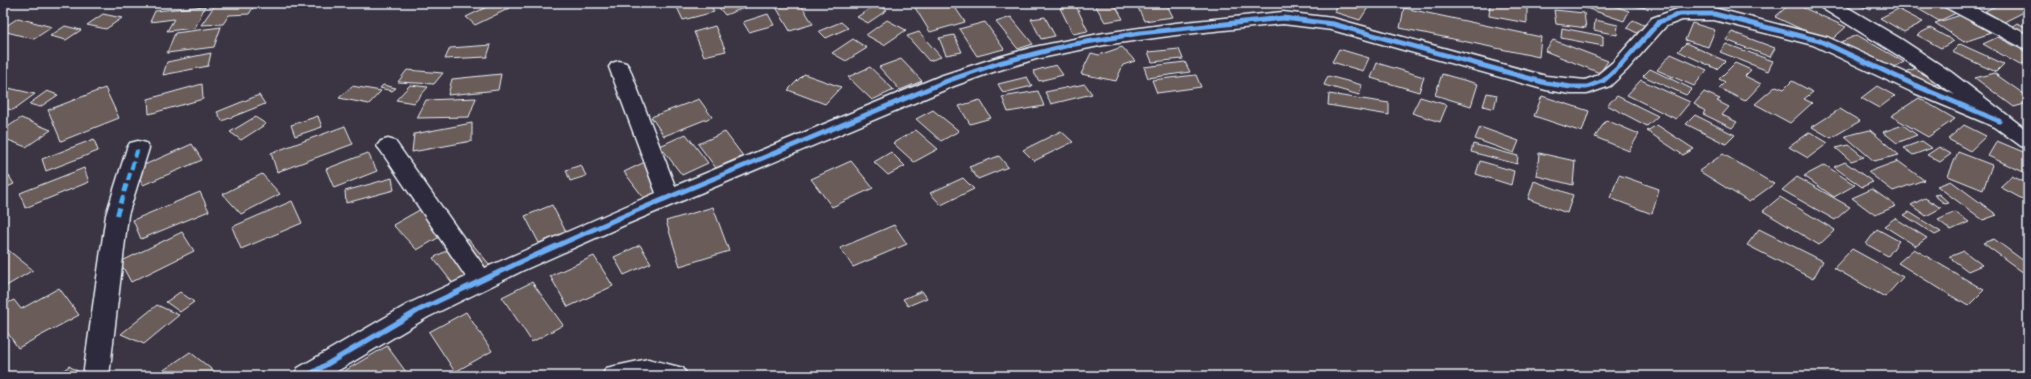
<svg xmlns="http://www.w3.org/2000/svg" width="2031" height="379" viewBox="0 0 2031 379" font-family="'Indie Flower',sans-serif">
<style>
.building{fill:#6a5b58;stroke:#e8f1f8}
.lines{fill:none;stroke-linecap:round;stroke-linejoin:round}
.street-casing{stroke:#e8f1f8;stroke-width:3}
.secondary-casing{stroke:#e8f1f8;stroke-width:3}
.street{fill:#2f2a3d;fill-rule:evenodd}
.secondary{fill:#2f2a3d;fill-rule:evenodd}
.quiet{stroke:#4cb0f7;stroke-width:4;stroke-dasharray:8 4;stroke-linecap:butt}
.cycleway-casing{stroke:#2f2a3d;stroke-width:8}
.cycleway{stroke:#6dadf4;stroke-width:5}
</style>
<rect width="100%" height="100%" fill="#3b3442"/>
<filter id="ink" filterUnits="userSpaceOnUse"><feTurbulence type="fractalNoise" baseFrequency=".025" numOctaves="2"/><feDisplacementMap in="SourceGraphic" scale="8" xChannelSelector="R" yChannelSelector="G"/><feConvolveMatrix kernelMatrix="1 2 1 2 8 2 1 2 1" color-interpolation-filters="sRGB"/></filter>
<g filter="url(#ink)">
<g class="building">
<path d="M221,3h35l-7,11 -20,1 -6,9 -22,1 14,-20z"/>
<path d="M495,3h9l6,5 -35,17 -9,-8z"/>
<path d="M675,3h35l4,9 -31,8z"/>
<path d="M715,3h32l2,3 -24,9z"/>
<path d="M789,3h11l13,21 -23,7 -14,-24z"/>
<path d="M927,3h25l13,19 -35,10 -16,-26z"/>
<path d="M1094,3h20l9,16 -18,3z"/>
<path d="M1136,3h30l7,14 -29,4z"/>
<path d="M1339,3h32l-11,17 -26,-8z"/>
<path d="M1490,3l37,1v19l-38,-7z"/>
<path d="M1571,3h35l23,8 -5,10z"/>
<path d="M1615,3h29l1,5z"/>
<path d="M1791,3h2l53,24 -17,15 -54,-25z"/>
<path d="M1853,3h21l-3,7z"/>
<path d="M1908,3h30l18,10 -17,8z"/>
<path d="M2002,3h19l7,4v3l-24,12 -19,-11z"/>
<path d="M877,4l10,6 -19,13 -11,-6z"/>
<path d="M205,6l-10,22 -28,3 7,-12 -24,3 5,-11z"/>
<path d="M1076,6l12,25 -15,3 -13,-26z"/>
<path d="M1404,8l137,29 -2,20 -139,-29z"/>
<path d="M1898,9l25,13 -19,10 -24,-14z"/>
<path d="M1554,10l30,3 2,15 -30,-4z"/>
<path d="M103,14l19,4 -16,11 -19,-4z"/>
<path d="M768,14l6,11 -25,7 -6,-10z"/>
<path d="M1961,15l30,18 -27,9 -29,-19z"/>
<path d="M1011,17l22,27 -15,5 -22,-27z"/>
<path d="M1045,17l10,19 -14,3 -10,-20z"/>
<path d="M18,18l34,9 -18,12 -31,-8v-3z"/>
<path d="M887,20l19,10 -22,15 -18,-10z"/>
<path d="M1595,20l23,5 -1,10 -23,-5z"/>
<path d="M1633,20l13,6 -7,8 -12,-6z"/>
<path d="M841,22l7,6 -22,10 -7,-7z"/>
<path d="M985,22l19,27 -27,7 -18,-27z"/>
<path d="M1692,23l23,7 -7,17 -23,-7z"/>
<path d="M2017,23l11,5v12l-21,-10z"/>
<path d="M65,26l16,4 -15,10 -16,-4z"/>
<path d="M715,26l11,25 -22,5 -10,-24z"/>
<path d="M221,27l-7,20 -47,6 8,-20z"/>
<path d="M1562,28l41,8v10l-42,-8z"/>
<path d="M1930,28l24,13 -13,7 -24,-13z"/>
<path d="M919,32l22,25 -12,4 -22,-25z"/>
<path d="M1732,32l43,16 -5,9 -44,-17z"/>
<path d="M954,35l8,17 -16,3 -7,-17z"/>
<path d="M1857,35l47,27 -17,9 -48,-28z"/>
<path d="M1998,37l30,16v8l-8,4 -37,-21z"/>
<path d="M853,39l14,9 -21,13 -14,-8z"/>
<path d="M1553,40l55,21 -8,12 -55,-22z"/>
<path d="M1686,43l39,18 -8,8 -39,-18z"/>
<path d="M1726,44l47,17 -5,10 -48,-19z"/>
<path d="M1960,44l44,20 -8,8 -44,-20z"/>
<path d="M491,45l-4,12 -42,2 5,-11z"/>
<path d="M1122,47l13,14 -12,4 -7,16 -35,-7 10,-21 8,2z"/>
<path d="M1179,49l4,10 -31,3 -4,-10z"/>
<path d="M1339,49l30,9 -6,13 -31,-9z"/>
<path d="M211,53l-3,13 -45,9 4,-13z"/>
<path d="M1671,54l36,16 -13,16 -37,-16z"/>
<path d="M901,59l21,22 -22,9 -21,-23z"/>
<path d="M1185,62l5,10 -42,6 -4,-11z"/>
<path d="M1377,63l47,14 -5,15 -48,-14z"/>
<path d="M1735,63l16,7 -6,6 16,8 -16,17 -26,-13 6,-6 -6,-3z"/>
<path d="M1056,65l7,10 -24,6 -6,-10z"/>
<path d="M870,67l24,23 -22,10 -24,-23z"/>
<path d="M1917,68l23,15 -13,5 -23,-16z"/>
<path d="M1650,69l42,20 -6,6 -43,-19z"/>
<path d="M407,70l36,3 -9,11 -36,-2z"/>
<path d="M1994,73l34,24v6l-14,4 -39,-29z"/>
<path d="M501,74l-3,16 -50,5 4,-16z"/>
<path d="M804,74l37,13 -16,17 -37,-14z"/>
<path d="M1442,74l36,10 -7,22 -36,-11z"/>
<path d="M1196,75l5,12 -44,6 -5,-13z"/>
<path d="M1328,76l34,9 -3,10 -35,-10z"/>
<path d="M1027,77l5,9 -29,7 -5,-9z"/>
<path d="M1641,80l49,22 -14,17 -49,-24z"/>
<path d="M1792,81l21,11 -9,7 8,4 -22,20 -35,-19 21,-18 8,3z"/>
<path d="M202,84l1,15 -54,15 -1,-15z"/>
<path d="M1085,84l7,10 -41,10 -6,-12z"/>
<path d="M383,85l13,3 -4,3 -12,-3z"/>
<path d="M410,85l18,2 -14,16 -18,-3z"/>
<path d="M352,86l29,5 -12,13 -30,-6z"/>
<path d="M1877,86l18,10 -16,12 -18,-10z"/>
<path d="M4,87l31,7 -22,16 -10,-2z"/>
<path d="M105,88l14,30 -58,23 -13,-31z"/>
<path d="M47,91l11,4 -18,12 -11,-3z"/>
<path d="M1038,91l6,15 -36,6 -6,-15z"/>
<path d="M1704,92l16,7 -3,2 12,6 -7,8 15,7 -5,6 -29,-14 2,-3 -11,-7z"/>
<path d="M1487,93l10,2 -3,14 -11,-3z"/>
<path d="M1329,94l60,9v12l-61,-10z"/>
<path d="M259,95l6,9 -43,17 -5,-9z"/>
<path d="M1542,96l47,15 -7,21 -48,-16z"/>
<path d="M1617,96l41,20 -11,10 -40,-21z"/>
<path d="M1420,97l27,8 -7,17 -28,-9z"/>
<path d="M476,98l-7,19 -52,1 9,-18z"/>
<path d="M1919,98l36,21 -27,18 -37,-21z"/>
<path d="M699,99l13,18 -48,19 -13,-19z"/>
<path d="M980,100l11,18 -21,6 -11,-18z"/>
<path d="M1840,109l20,12 -29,17 -19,-11z"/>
<path d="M933,110l26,21 -18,10 -25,-22z"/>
<path d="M1695,115l40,20 -9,9 -40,-20z"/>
<path d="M318,116l4,11 -27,9 -4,-11z"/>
<path d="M255,117l11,7 -25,16 -11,-8z"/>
<path d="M21,118l30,12 -25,17 -23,-9v-8z"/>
<path d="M1606,120l33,14 -10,17 -34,-14z"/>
<path d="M472,123v18l-60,11 2,-18z"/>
<path d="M1657,125l37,24 -11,6 -36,-24z"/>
<path d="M1903,125l14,10 -20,8 -14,-11z"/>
<path d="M1964,125l22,11 -16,15 -22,-12z"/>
<path d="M345,126l8,18 -76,28 -6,-19z"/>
<path d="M1480,127l39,14 -5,12 -39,-14z"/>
<path d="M916,130l22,19 -24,13 -21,-19z"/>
<path d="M1870,130l29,25 -25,6 -29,-25z"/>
<path d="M1061,131l12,11 -39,19 -11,-11z"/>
<path d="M725,132l18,24 -27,12 -18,-24z"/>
<path d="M1810,132l18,11 -20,15 -19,-11z"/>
<path d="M686,134l22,29 -26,12 -22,-29z"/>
<path d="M94,139l4,12 -52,20 -4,-12z"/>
<path d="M1922,141l10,7 -19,7 -10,-7z"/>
<path d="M1997,141l31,13v20l-40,-18z"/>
<path d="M192,144l10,16 -59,25 -8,-16z"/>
<path d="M1473,144l45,12 -1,8 -46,-12z"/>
<path d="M1849,145l15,12 -13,4 -15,-13z"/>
<path d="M1939,147l12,7 -11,8 -13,-7z"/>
<path d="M891,152l14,14 -17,9 -14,-13z"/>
<path d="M1958,152l34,13 -9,25 -35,-14z"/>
<path d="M368,153l9,18 -43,17 -8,-19z"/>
<path d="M1539,153l36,8 -2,24 -36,-9z"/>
<path d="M1723,154l51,30 -25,18 -50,-31z"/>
<path d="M999,156l9,11 -30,12 -9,-12z"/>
<path d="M649,160l22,31 -24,11 -23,-30z"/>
<path d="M851,161l22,27 -41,19 -21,-28z"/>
<path d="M1480,161l34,10 -3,14 -35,-11z"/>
<path d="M1898,161l26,19 -31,11 -25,-19z"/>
<path d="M1845,162l28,20 -11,5 -28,-20z"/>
<path d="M581,165l5,11 -16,5 -4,-11z"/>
<path d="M1825,165l30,20 -21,12 -30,-21z"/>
<path d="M84,168l5,14 -64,26 -5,-15z"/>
<path d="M262,174l18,20 -39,20 -18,-20z"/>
<path d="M1619,175l40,14 -7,25 -42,-16z"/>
<path d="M9,176l5,8 -11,5v-11z"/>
<path d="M2012,176l16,8v18l-28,-15z"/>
<path d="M1797,177l53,30 -15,13 -53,-30z"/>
<path d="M392,178l2,12 -48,13 -1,-12z"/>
<path d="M963,178l11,11 -33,16 -11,-12z"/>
<path d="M1534,181l39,14 -6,18 -39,-14z"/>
<path d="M1951,181l46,34 -14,5 -46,-34z"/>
<path d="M1872,189l24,17 -21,9 -23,-17z"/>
<path d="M200,192l9,19 -68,28 -8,-19z"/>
<path d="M1939,194l10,9 -4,1 -11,-9z"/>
<path d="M1780,197l55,33 -16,15 -56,-34z"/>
<path d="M1925,198l16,10 -15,8 -15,-11z"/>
<path d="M292,201l10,22 -61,26 -9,-22z"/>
<path d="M430,204l25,24 -38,22 -24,-25z"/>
<path d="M552,205l14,27 -27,11 -14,-27z"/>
<path d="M713,207l16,44 -49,15 -14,-45z"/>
<path d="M1909,212l32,20 -6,3 -31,-20z"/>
<path d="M1955,212l14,10 -18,8 -13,-10z"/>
<path d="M1895,218l32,20 -11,8 -32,-20z"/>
<path d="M894,225l13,19 -54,23 -13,-19z"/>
<path d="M1759,229l64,32 -10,18 -66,-34z"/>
<path d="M1877,229l22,12 -11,15 -22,-12z"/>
<path d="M182,232l12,19 -63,31 -11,-20z"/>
<path d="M468,239l22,26 -36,20 -21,-27z"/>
<path d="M1994,239l34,25v12l-45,-33z"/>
<path d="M640,245l11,18 -27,12 -10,-18z"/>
<path d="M1852,249l51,28 -18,20 -51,-29z"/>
<path d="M1914,249l70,41 -16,16 -70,-43z"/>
<path d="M8,250l25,20 -30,18v-35z"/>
<path d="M1964,251l18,14 -14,6 -19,-14z"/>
<path d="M594,256l19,30 -45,21 -18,-31z"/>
<path d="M532,282l31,43 -31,17 -30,-45z"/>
<path d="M59,288l20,27 -61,33 -15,-22v-21l11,-5 7,9z"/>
<path d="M922,291l5,7 -19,8 -5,-7z"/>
<path d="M180,292l14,10 -14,10 -14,-10z"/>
<path d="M157,305l22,10 -35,29 -23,-10z"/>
<path d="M466,312l26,39 -37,21 -26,-40z"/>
<path d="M387,346l22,30h-66l-2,-3z"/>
<path d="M190,352l30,24h-67l7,-5 1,1z"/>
<path d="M69,366l15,9 -28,1z"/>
</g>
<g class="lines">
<g class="street-casing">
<g id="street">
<path d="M1818,3h22l61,36 50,33 77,59v17l-7,-2 -26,-19 -83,-35 -99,-47 -99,-25h-32l-16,6 -39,44 -17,16 -23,8h-16l-25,-4 -214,-60 -49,-6 -107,11 -72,10 -68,14 -43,13 -39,14 -327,138 -103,46 -96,47 -99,59h-35l4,-8 112,-65 56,-26 -85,-126 -4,-5 4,-5 7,-2 7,2 90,127 171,-75 -47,-126 3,-4 7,-2 7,2 3,4 46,119 265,-110 52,-17 42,-12 70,-14 72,-10 107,-11 50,6 213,58 39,4 11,-4 17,-14 39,-44 28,-10h34l113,29 128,58 -51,-36 -84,-52z"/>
<path d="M138,141l8,2 3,5 -21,67 -19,161h-26l23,-161 21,-67 3,-5z"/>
<path d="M648,359l35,9 4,8h-85l4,-8z"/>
</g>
</g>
<g class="secondary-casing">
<path id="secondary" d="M1943,3h23l62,32v14l-7,-2 -76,-40z"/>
</g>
<use href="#street" class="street"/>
<use href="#secondary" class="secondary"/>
<path class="quiet" d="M117,215l21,-67"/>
<g class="cycleway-casing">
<path id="cycleway" d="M307,376l112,-66 97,-46 103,-46 328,-137 52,-18 70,-18 71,-12 143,-15 50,6 213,59 25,4h16l16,-6 17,-15 39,-44 21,-8h34l106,27 99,46 80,34"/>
</g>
<use href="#cycleway" class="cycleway"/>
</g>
</g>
<rect width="2031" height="379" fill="none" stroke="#2f2a3d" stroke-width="16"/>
<rect x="8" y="8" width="2015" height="363" fill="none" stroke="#e8f1f8" stroke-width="1.5" filter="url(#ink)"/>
</svg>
